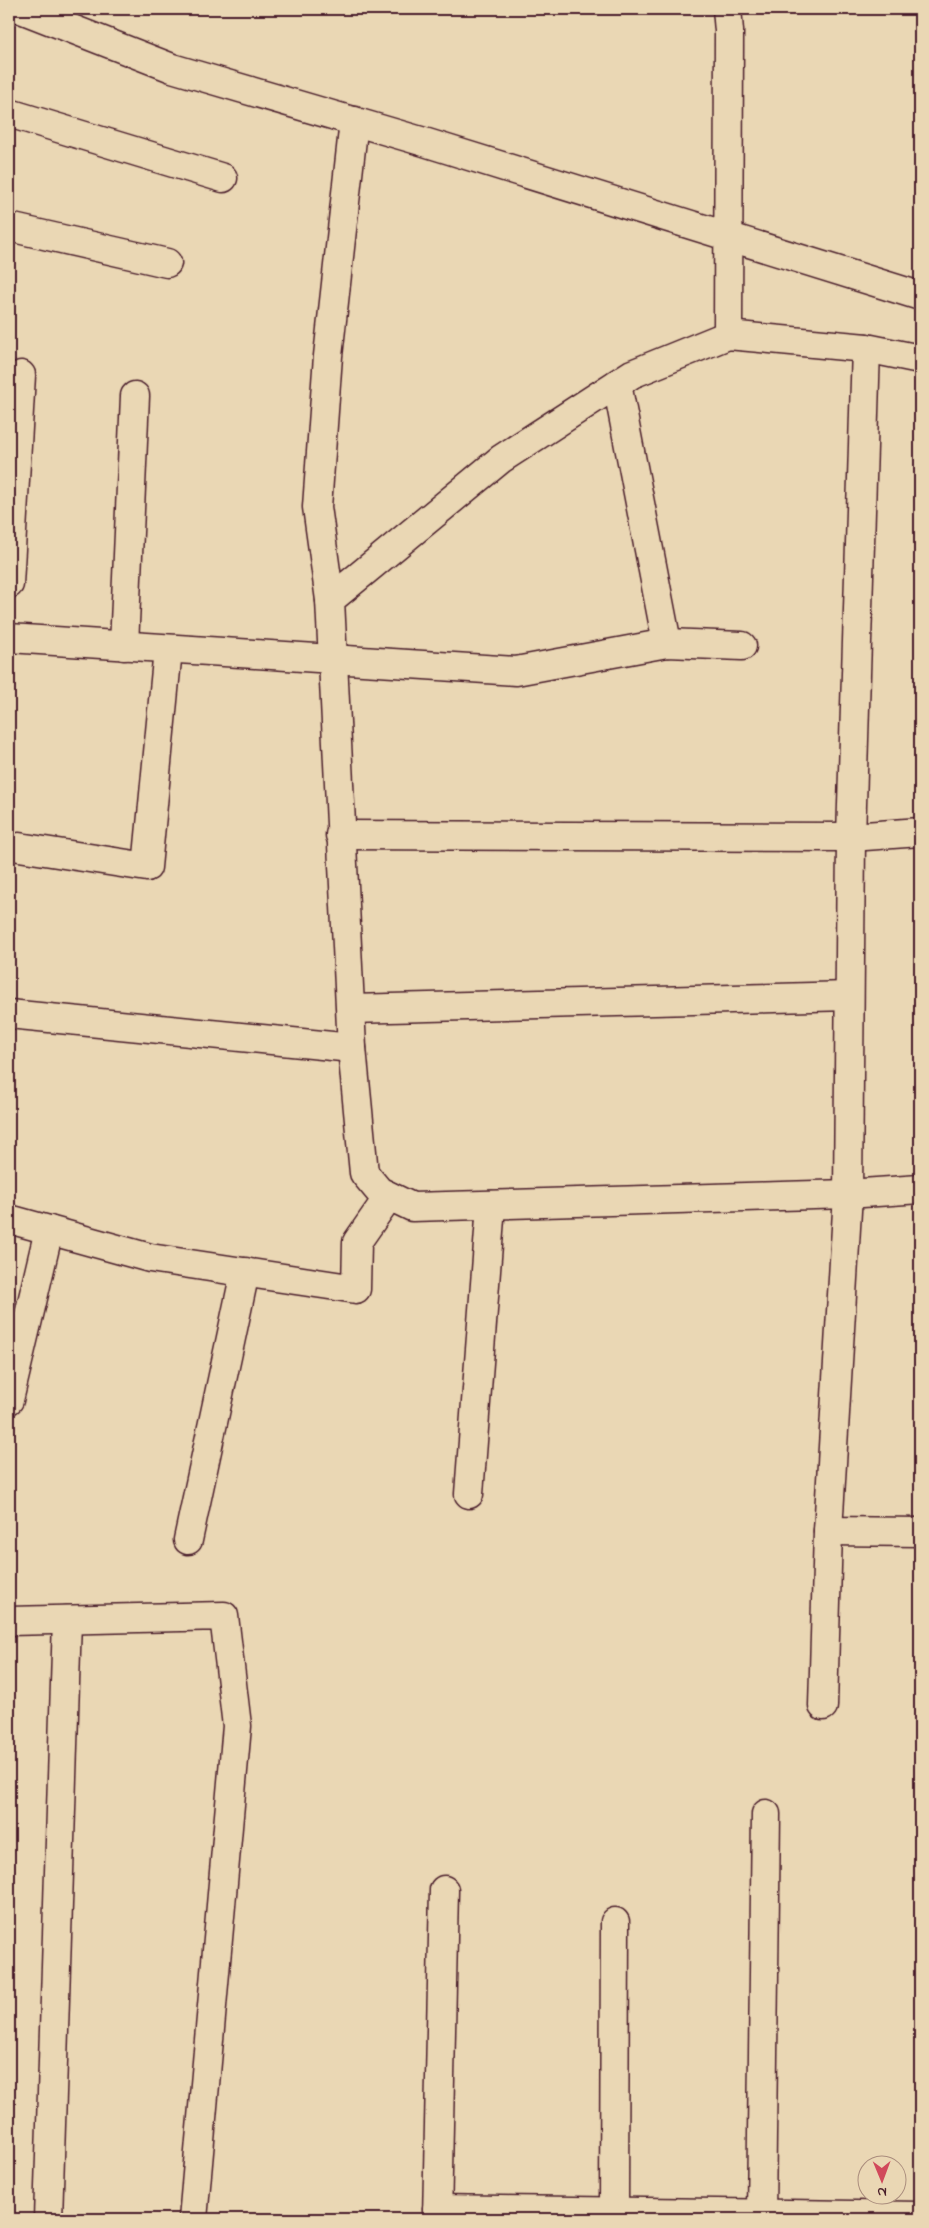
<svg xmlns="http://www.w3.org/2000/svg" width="929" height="2228" viewBox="0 0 929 2228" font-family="'Indie Flower',sans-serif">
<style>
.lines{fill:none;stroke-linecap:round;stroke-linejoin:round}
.street-casing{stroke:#4a1f2b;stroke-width:31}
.street{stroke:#ead7b4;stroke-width:28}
</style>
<rect width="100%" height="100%" fill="#ead7b4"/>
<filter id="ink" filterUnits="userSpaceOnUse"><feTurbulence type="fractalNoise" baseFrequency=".02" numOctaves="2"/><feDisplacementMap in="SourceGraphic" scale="10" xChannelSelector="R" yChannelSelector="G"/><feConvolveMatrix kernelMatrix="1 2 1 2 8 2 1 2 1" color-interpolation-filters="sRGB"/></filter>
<g filter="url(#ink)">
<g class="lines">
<g class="street-casing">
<g id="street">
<path d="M21,9l151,59 249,73 499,155"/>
<path d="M727,9l2,22 -1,304"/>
<path d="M9,113l214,65"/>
<path d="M9,227l158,36"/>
<path d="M920,359l-54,-11 -138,-13 -96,39 -131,85 -171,141 22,448 12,125 15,18 33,16 436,-13 72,-5"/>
<path d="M617,384l50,259"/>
<path d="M9,584l12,-209"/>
<path d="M330,600l-13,-93 11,-151 26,-235"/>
<path d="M9,638l507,33 151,-28 75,3"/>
<path d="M124,646l11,-250"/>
<path d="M340,835l511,2 69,-5"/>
<path d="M19,847l128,20 21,-218"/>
<path d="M351,1009l498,-13"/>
<path d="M9,1014l343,34"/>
<path d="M9,1219l141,39 206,31 1,-47 32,-46"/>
<path d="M9,1400l40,-170"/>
<path d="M469,1494l22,-289"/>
<path d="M828,1531l92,1"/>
<path d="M188,1540l57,-268"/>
<path d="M9,1621l215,-5 13,110 -44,493"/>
<path d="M823,1706l5,-175 20,-337 3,-357 15,-489"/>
<path d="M437,2209l483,7"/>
<path d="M614,2212l1,-290"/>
<path d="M761,2215l5,-401"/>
<path d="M48,2219l19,-599"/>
<path d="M437,2219l7,-329"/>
</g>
</g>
<use href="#street" class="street"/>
</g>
</g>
<rect width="929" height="2228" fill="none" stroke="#ead7b4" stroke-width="30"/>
<rect x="15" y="15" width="899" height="2198" fill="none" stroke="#4a1f2b" stroke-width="2" filter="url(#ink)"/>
<g transform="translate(882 2180) rotate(179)"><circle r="24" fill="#ead7b4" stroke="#aa8d7d"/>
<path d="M0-4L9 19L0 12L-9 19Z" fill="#d1495b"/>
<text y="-8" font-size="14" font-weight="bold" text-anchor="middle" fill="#4a1f2b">N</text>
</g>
</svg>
